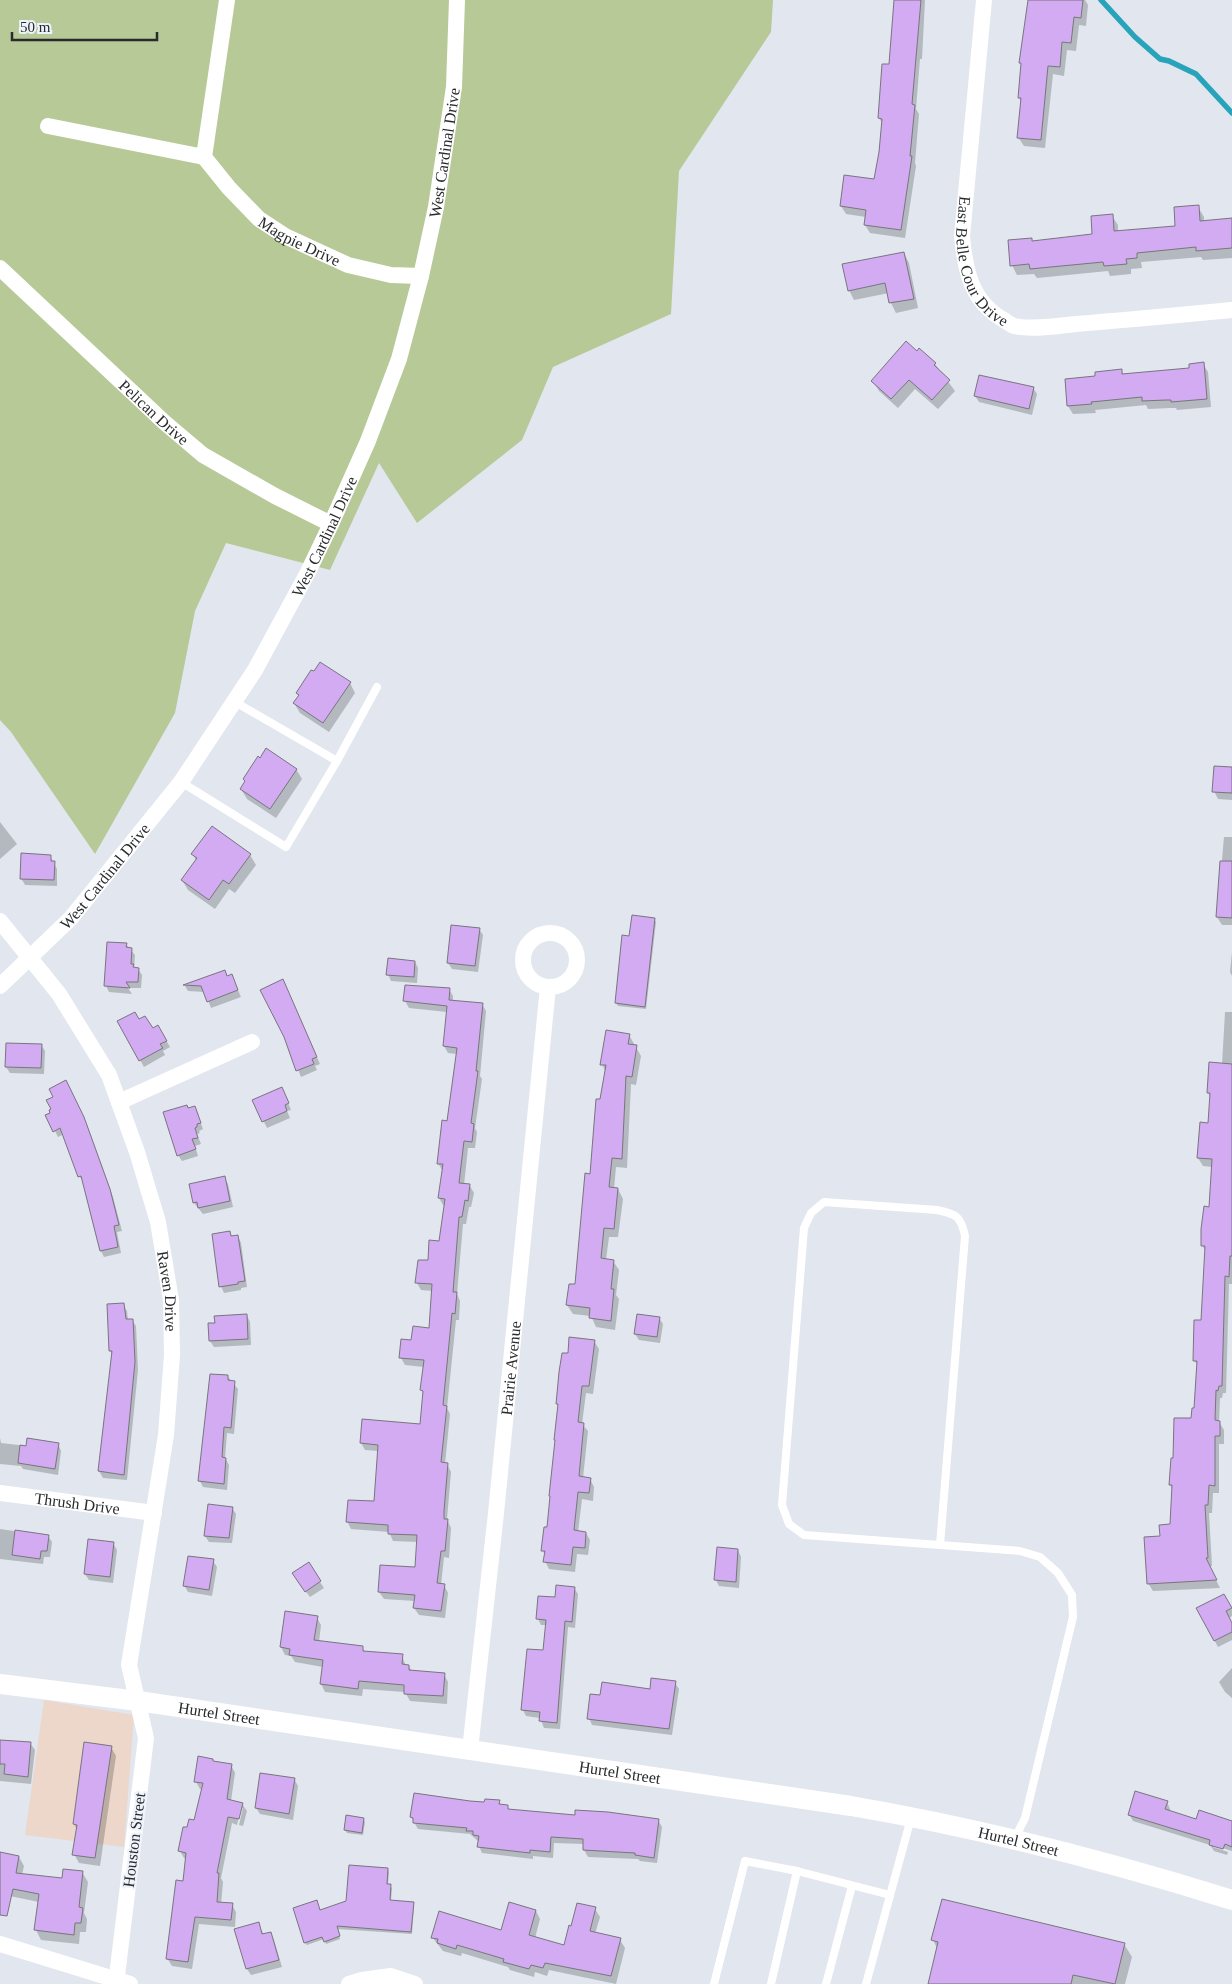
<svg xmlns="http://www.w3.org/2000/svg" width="1232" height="1984" viewBox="0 0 1232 1984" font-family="Georgia,serif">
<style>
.commercial{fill:#ecd7ca}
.green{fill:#b7c997}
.shadow{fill:#0003}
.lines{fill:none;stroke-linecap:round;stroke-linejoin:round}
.stream{stroke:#28a4ba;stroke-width:5.5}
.building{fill:#d2abf2;stroke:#79757d}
.service{stroke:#fff;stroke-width:8}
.minor{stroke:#fff;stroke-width:16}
.tertiary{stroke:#fff;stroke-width:20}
.labels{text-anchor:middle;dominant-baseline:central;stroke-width:4.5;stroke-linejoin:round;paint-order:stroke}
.street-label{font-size:16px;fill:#282a2d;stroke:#eef3fc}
</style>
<rect width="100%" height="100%" fill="#e1e6ef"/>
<path class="commercial" d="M44,1700l90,15 -10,132 -99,-12z"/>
<path class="green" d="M0,0h773l-2,32 -92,139 -8,143 -118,53 -31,73 -105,83 -38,-60 -49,107 -104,-27 -31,68 -20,102 -80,141 -84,-122 -11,-12z"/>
<g class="shadow">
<path d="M896,0h29l-3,59h-2l-4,50 3,5 -4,49 1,3 -11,72 -35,-5 -5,-8 1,-8 -20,-3 -5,-8 34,-26 5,-28 3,-28 -4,-6 11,-52z"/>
<path d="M1029,0h56l3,5 -2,21 -7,-1 -3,26 -9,-1 -3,26 -11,-2 -8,74 -21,-2 -6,-9 4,-34 -3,-5 3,-32 -2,-4z"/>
<path d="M1198,207l6,10v5l28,-2v38l-29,2 -2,-3 -60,5 1,6 -11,1v5l-21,2 -2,-5 -71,7 -3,-4 -17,1 -5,-10 20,-23 62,-6 18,-20 6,9v7l58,-5z"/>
<path d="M904,253l5,10 9,45 -22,5 -5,-10 -2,-10 -35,7 -5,-10z"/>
<path d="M917,352l18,12 20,27 -17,18 -23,-20 -17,19 -19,-17 -6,-10z"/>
<path d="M1203,364l5,8 3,35 -34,3 -1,-2h-5l-23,1 -2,-4 -51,5 1,3 -23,1 -5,-8 29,-29 24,-7 3,5 66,-5z"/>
<path d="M1033,388l4,6 -5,21 -53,-13 -4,-6z"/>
<path d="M350,683l5,10 -26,39 -29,-19 -6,-10 5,-7 -2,-3z"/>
<path d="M1232,768v32l-14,-1 -4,-8z"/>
<path d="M296,769l6,10 -26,39 -29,-19 -6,-10 5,-6 -2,-4z"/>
<path d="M0,822l17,22 -17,15z"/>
<path d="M1224,837h8v88h-10l-5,-8z"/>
<path d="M193,854l57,1 6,10 -21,28 -6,-4 -14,20 -27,-19 -6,-10 14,-19z"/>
<path d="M50,856l7,13v17l-32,-1 -4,-7z"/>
<path d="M654,919l2,3 -10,87 -28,-3 -2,-3 14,-65z"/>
<path d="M479,929l4,6 -5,37 -26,-3 -4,-6z"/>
<path d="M126,944l9,11 -1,12 4,2 4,6 -1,13h-13l4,6 -23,-2 -3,-6z"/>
<path d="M1232,952v24l-2,-4z"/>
<path d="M415,962l3,6 -1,15 -26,-2 -3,-7z"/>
<path d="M224,971l4,6 4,-1 9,21 -30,11 -6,-16 -17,-1 -3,-5z"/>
<path d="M286,987l34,77 -5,2 2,4 -16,7 -16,-40z"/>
<path d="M449,989l4,7v5l29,3 4,7 -6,65 2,3 -7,49 2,4 -2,16h-7l-4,37 6,1 4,7 -3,14h-2l-3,17h-3l-6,70 3,7 -1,19h-3l-9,88 3,6 -5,50h2l4,8 -4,47 4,9 -2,30 -5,-1 -3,28h3l4,8 -3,25 -26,-3 -5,-7 1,-7 -31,-2 -5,-7 2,-26 36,2 1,-26 -25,-1 -4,-9 -38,-3 -4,-8 29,-18 2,-52 -13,-1 -4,-7 60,-17 3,-32 -3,-4 3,-23 -19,-2 -4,-7 11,-16 18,-13 3,-38 -12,-1 -4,-7 23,-41 5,-36 -2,-1 -4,-7 3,-28 -4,-7 10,-41 9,-68 -9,-1 -4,-7 3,-34 -38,-4 -4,-7z"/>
<path d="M1225,1012h7v272h-3l-3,109h-3l-1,5h-2l-1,24 5,8v14h-5v49h-6l-1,20h-3l3,53h-3l11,22 -67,3 -5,-8 13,-45 10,-13 2,-35 -3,-5 5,-26 18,-39 2,-11 3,-43 -4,-6 8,-38 4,-70 -4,-7 8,-37 3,-41 -10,-1 -5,-8 11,-34 2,-26 -3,-5 14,-28z"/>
<path d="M139,1021l14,9 5,-3 12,20 -7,4 2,4 -21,12 -25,-45z"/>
<path d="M629,1035l12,21 -5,29 -5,-1 -4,84 -11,-1 -2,22h4l5,10 -5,38h-9l-3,23 7,1 6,9 -3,25 3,4 -4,31 -19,-3 -5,-11 -18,-2 -6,-9 10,-19 29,-213 -4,-9z"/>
<path d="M41,1045l4,6 -1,23 -34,-1 -4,-6z"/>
<path d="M69,1088l18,37 26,72 9,34 -5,1 4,21 -17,4 -3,-6 -17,-69 -5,-6 -15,-42 -6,3 -3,-6 -3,-17z"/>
<path d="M285,1095l6,15 -4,1 3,7 -23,10 -13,-27z"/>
<path d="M195,1108l8,21 -4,2 1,2 -3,1 4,10 -6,2 3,10 -16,5 -4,-6 11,-45z"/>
<path d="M224,1177l4,7 5,23 -30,7 -9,-11 -3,-18z"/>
<path d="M230,1233l2,4 6,-1 3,7 6,44 -6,1v2l-17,3 -3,-7z"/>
<path d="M108,1305h15l4,6 1,9h4l4,6 2,44 -11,110 -24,-2 -4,-7 14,-116 -3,-4z"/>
<path d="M247,1316l3,6 1,23 -37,2 -4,-6 6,-17z"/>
<path d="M659,1318l4,6 -3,19 -21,-3 -4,-6z"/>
<path d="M594,1341l5,8 -6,45 -7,-1 -4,31 6,7 -5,47 7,1 4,8 -1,14 -11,-2 -4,33 8,1 4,7 -2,15 -11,-1 -2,18 -26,-3 -4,-8v-5l-2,-5 5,-22 11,-122 -2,-4 12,-48z"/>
<path d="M228,1377l10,12 -4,45 -7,-1 -2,25 4,7 -2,25 -24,-3 -3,-6z"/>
<path d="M0,1438l1,5 26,3 31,-2 3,7 -3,24 -35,-6 -2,-3 -21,-2z"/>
<path d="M232,1508l4,6 -4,29 -23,-1 -4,-6z"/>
<path d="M0,1529l48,7 4,6 -2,15h-6l-1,7 -43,-5z"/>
<path d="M113,1543l4,7 -4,33 -24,-3 -4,-6z"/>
<path d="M738,1550l3,7 -2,31 -20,-2 -3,-6z"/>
<path d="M213,1561l4,6 -5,29 -24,-4 -4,-7z"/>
<path d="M308,1564l16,24 -14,9 -13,-17z"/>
<path d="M574,1588l4,6 -3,34 -7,-1 -8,102 -16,-1 -4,-10 -14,-2 -3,-6 21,-58 2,-27h-5l-3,-6 18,-20z"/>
<path d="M1224,1596l8,14v6l-3,2 3,7v15l-14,7 -20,-38z"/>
<path d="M317,1618l4,7 -2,17 43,5 3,5 37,4 4,10h3l3,6 32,2 4,8 -1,22 -37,-3 -5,-9 -42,-3 -1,7 -37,-4 -4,-8 2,-17 -28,-5 -4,-6 -6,-1 -4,-8z"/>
<path d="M1232,1668v30l-7,-6 -6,-10z"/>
<path d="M675,1683l4,6 -7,46 -80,-10 -3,-7 12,-21 50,-7z"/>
<path d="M0,1740l30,3 5,7 -4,34 -31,-3z"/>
<path d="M111,1747l5,9 -16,110 -21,-3 -5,-9 3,-24 -3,-6z"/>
<path d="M214,1763l17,2 4,8 -4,28 11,3 5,7 -4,15 -4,-1 4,-17h-2l-4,17 -5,-2 -11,55 2,4 -2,22 11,1 4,7 -1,15 -36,-3 -7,45 -20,-3 -5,-8 17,-76 2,-23 -2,-1 -4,-7 8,-22 7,-7 8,-32 -3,-1 -4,-7z"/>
<path d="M294,1779l4,7 -5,34 -33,-6 -4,-6z"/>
<path d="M499,1802l2,3 6,1 3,5 66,6 82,3 4,7 -5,36 -17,-2 -2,-2 -50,-2 -4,-7v-6l-30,-1 -1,15 -20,-2v3l-51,-6 -3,-7v-4l-9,-8 -52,-5 -7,-12z"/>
<path d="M1167,1802l3,7v3l27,8 35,2v29l-19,-6v2l15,5 -1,3 -13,-4 -4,-6 -77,-24 -4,-7z"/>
<path d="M363,1819l2,3 -2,13 -16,-2 -2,-3z"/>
<path d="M0,1853l19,4 5,9 -2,9 41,5 19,-8 6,10 -4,31 3,6 -1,13h-6l-1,12 -38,-4 -5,-10 3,-28 -39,-8z"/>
<path d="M388,1869l1,3 -1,13 4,3 -1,13 22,2 1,3 -2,28 -75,-5 3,10 -14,5 -2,-5 -17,6 -2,-2 15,-32 27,-9z"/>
<path d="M595,1909l5,8 -5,17 25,6 5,8 -9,36 -67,-14 -2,6 -12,-4 -1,5 -24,-7 -2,-3 -46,-14 -1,3 -18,-5 -11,-14 70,-6 34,-20 4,8 -5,19 30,9 7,-20z"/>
<path d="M258,1923l6,12 6,-1 4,6 8,27 -31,8 -4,-6 -11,-39z"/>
<path d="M933,1940l191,4 8,13 -7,27h-196l8,-36z"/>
</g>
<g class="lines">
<path class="stream" d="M1101,0l34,37 25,22 9,2 27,13 36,39"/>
</g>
<g class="building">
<path d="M894,0h27l-9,104 3,1 -5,51h2l-11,74 -37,-5 2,-15 -26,-4 4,-31 30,4 5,-27 3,-33 -4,-1 4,-54h7z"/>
<path d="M1028,0h55l-2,18 -7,-1 -3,26 -9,-1 -2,25 -12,-1 -7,74 -24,-2 4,-40h-3l3,-35h-2z"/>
<path d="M1199,205l1,16 32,-3v30l-36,3v-4l-59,6v5l-11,1 1,5 -23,2 -1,-4 -73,7 -1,-5 -19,2 -2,-26 24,-2v3l60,-7 -1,-18 22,-2 1,17 61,-5 -1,-19z"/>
<path d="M904,252l10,47 -25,4 -4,-20 -37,8 -6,-27z"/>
<path d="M906,341l11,10 2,-3 17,15 -2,2 16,15 -18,20 -23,-20 -18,19 -20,-18z"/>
<path d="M1204,362l3,37 -36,3v-2h-5l-24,1v-4l-51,5 1,2 -25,2 -2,-27 30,-3v-4l27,-3v5l67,-6v-4z"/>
<path d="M979,375l55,12 -5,22 -55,-13z"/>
<path d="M320,662l31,20 -28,41 -30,-20 6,-8 -3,-2 15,-23 3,1z"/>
<path d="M266,748l31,21 -27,40 -30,-20 5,-8 -2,-2 15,-23 2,2z"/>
<path d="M1214,766l18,1v26l-20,-1z"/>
<path d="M212,826l39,28 -22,30 -6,-4 -14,20 -28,-20 16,-22 -6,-4z"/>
<path d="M21,853l30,2v6h4l-1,19 -34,-1z"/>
<path d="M1220,861h12v57l-16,-1z"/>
<path d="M632,915l23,3 -10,89 -30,-4 7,-68 7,1z"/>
<path d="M451,925l29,3 -5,38 -28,-3z"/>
<path d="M107,942l20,1 -1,4 6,1 -1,16h3l-1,3 6,1 -1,14h-12l4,6 -26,-2z"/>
<path d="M388,958l27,3 -1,16 -28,-2z"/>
<path d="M225,970l2,6 5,-2 6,16 -31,12 -6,-16 -18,-1z"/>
<path d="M283,979l34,78 -5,2 2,5 -18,7 -12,-34 -24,-47z"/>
<path d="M405,985l45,3 -1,12 34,3 -7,68h2l-7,52 3,1 -2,18 -8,-1 -5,42 11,1 -2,17 -3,-1 -3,17h-3l-6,75h4l-2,22 -3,-1 -9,92 4,1 -6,56 7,1 -4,48v8h4l-3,32h-4l-4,32 8,1 -4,27 -28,-3 2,-13 -37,-3 2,-27 35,2 2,-32 -29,-1v-9l-42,-3 2,-22 26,1 4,-56 -18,-2 2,-24 58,5 3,-33 -3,-1 4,-30 -25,-2 2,-19 10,1 2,-14 16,2 3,-44 -17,-1 3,-23h10l1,-20 10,1 6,-42 -7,-1 5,-34h-6l5,-44 5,1 10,-73 -14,-2 4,-40 -44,-5z"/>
<path d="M135,1012l4,7 6,-3 8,12 5,-3 9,16 -7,3 3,4 -24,13 -22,-40z"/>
<path d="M606,1030l24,4 -2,10 9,1 -5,32 -6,-1 -4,83 -10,-1 -3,29 9,1 -4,41 -10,-1 -3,30 13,2 -3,29h3l-3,32 -22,-3 1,-10 -24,-3 3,-21h6l10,-111 5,1 6,-75h4l6,-34h-6z"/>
<path d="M6,1043l36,1 -1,24 -36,-1z"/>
<path d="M1209,1062l23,2v192h-2l-1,21 -4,-1 -3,110h-3l-1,5 -2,-1 -1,30 5,1v15h-5v50l-6,-1 -1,20h-3l3,53h-2l11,22 -70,4 -3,-47 16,-1 -1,-11 11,-1 2,-39h-3l2,-27h2l1,-40h17l1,-10h2l3,-47h-4l1,-41h7l4,-74h-4v-17l3,-23 5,1 3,-48 -15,-1 3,-36 8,1 2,-30h-3z"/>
<path d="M66,1080l18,37 26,72 9,36 -5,1 4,21 -18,4 -19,-75 -3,1 -18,-49 -7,4 -8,-17 5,-2 -1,-3 2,-1 -5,-9 7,-3 -4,-8z"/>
<path d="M282,1087l7,16 -4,2 2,6 -25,11 -10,-22z"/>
<path d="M187,1105l1,3 7,-2 6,17 -4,1v3l-2,1 3,10 -6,1 4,10 -19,7 -14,-44z"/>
<path d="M225,1176l5,25 -32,7 -1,-6 -4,1 -4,-19z"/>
<path d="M230,1231l1,5 7,-1 7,46 -7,1v2l-19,3 -7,-53z"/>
<path d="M124,1303l2,16h7l2,43 -11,113 -26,-4 14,-120h-3l-2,-47z"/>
<path d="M247,1314l1,25 -39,2 -1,-18h7l-1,-7z"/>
<path d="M637,1314l23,3 -3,20 -23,-3z"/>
<path d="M569,1337l26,3 -6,46h-7l-4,36 6,1 -5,53 12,2 -2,15 -11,-1 -4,38 12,2 -1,16 -12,-1 -2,18 -28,-3 2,-11h-4l3,-24h3l3,-31h-1l6,-56h-1l4,-36h-2l3,-32 3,-19h6z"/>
<path d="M210,1374l18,1v5l7,1 -4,47 -7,-1 -2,30 4,1 -2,26 -26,-3z"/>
<path d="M27,1438l32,5 -4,26 -37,-6 2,-18 6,1z"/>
<path d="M208,1504l25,3 -4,31 -25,-2z"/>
<path d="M15,1530l34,5 -2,16h-6l-1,8 -28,-4z"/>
<path d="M88,1539l26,3 -4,35 -26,-3z"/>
<path d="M717,1547l21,2 -2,33 -22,-2z"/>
<path d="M188,1556l26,3 -5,31 -26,-4z"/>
<path d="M309,1562l12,19 -16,11 -13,-19z"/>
<path d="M556,1585l19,2 -3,35 -7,-1 -8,102 -18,-2 1,-9 -19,-2 6,-61 16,1 3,-30 -10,-1 2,-23 17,1z"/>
<path d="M1224,1594l8,14 -6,3 6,12v9l-18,9 -18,-33z"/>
<path d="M285,1611l33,5 -4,24 49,6v5l40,3 -1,10 7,1v5l36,3 -2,23 -39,-2v-9l-45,-4 -1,8 -38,-5 3,-24 -34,-5 1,-6 -10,-2z"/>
<path d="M651,1678l25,3 -7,48 -82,-10 3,-25 10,1 2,-13 48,7z"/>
<path d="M0,1740l31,2 -3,35 -24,-3 1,-10h-5z"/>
<path d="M84,1742l28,4 -17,112 -23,-3 5,-30 -4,-1z"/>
<path d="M198,1756l15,3v2l19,3 -5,35 16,4 -4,16 -11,-2 -11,56h2l-2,29 16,1 -2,17 -36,-3 -7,45 -22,-3 10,-79 7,1 3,-28 -8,-2 5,-24h4l2,-8 5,1 9,-37 -9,-1z"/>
<path d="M260,1773l35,5 -6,36 -34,-6z"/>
<path d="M1135,1791l33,10 -3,8 31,10 3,-9 33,11v26l-7,-3 -2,5 -14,-4 1,-5 -82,-25z"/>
<path d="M414,1793l56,8 14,1 1,-3 15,1 -1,4 9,1v4l67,6v-5l33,2 51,7 -5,39 -19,-3v-2l-52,-3v-11l-32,-2 -1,15 -20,-2v3l-53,-6 2,-11 -6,-1v-4h-7l1,-3 -54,-5v-5l-3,-1z"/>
<path d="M346,1815l18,3 -2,15 -18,-3z"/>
<path d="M0,1852l19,4 -3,17 46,5 1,-9 20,2 -4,36 4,1 -2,15h-6l-1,12 -40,-5 5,-36 -26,-5 -6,27 -7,-1z"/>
<path d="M349,1865l39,3 -1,16h4l-1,16 24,2 -3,30 -74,-6 3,10 -16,6 -2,-5 -18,6 -11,-35 24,-8 3,10 26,-9z"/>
<path d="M942,1899l183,44 -10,41 -42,-9 -2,9h-143l10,-42 -7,-2z"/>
<path d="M509,1902l27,8 -7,25 35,10 5,-20 2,1 6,-23 19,4 -6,24 31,7 -10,38 -66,-13 -2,5 -12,-3 -2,4 -26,-7 1,-3 -47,-14 -1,4 -19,-6 1,-4 -7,-1 8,-27 62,19z"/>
<path d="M259,1922l3,12 9,-2 8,28 -33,9 -12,-40z"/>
</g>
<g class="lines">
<g class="service">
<path d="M235,702l102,59"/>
<path d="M181,782l105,65 51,-86 40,-74"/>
<path d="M940,1545l25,-309c-4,-20 -9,-22 -28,-26l-113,-8 -13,11 -7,15 -22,277 7,19 15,11 216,16 20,6 18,16 14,22 1,22 -48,201 -10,20"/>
<path d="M714,1984l31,-123 52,10 93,24"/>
<path d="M771,1984l26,-113"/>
<path d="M826,1984l26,-98"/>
<path d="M866,1984l45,-166"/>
</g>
<g class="minor">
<path id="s1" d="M227,0l-23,157 25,31 30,31 26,17 63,29 43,10 30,1"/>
<path id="s2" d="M984,0l-22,236c3,34 9,66 42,84 3,2 7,5 10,6 16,4 45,0 62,-2 52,-4 104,-9 156,-14"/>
<path d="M48,126l156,31"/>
<path id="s3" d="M0,268l164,154 39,33 72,41 56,28"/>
<path id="s4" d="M0,921l59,73 50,81 28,77 21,70 13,78 1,55 -6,80 -37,230 17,73 -30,246"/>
<circle cx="550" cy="960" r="27"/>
<path id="s5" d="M0,986l71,-68 110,-136 74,-112 53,-98 23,-48 37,-83 31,-82 22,-83 15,-69 18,-120 3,-87"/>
<path d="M119,1102l133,-60"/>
<path id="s6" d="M0,1493l154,20"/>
<path id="s7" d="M470,1750l26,-237 52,-526"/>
<path d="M0,1944l130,40"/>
<path d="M349,1984l13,-4 29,-4 24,8"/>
</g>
<path class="tertiary" id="s8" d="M0,1684l138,17 713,105c129,22 256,55 381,94"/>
</g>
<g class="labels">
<g class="street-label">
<text stroke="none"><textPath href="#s5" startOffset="962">West Cardinal Drive</textPath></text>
<text stroke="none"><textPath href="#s1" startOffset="288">Magpie Drive</textPath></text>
<text stroke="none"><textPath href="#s2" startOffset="268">East Belle Cour Drive</textPath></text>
<text stroke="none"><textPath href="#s3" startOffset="211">Pelican Drive</textPath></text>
<text stroke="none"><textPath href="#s5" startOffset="558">West Cardinal Drive</textPath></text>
<text stroke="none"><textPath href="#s5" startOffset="152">West Cardinal Drive</textPath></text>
<text stroke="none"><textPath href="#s4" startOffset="414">Raven Drive</textPath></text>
<text stroke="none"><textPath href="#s7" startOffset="384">Prairie Avenue</textPath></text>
<text stroke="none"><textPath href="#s6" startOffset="78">Thrush Drive</textPath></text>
<text stroke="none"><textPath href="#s8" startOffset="221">Hurtel Street</textPath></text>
<text stroke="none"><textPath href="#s8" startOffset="626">Hurtel Street</textPath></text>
<text transform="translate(134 1840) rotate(-83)">Houston Street</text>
<text stroke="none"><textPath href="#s8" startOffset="1031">Hurtel Street</textPath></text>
</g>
</g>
<path d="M12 32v8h145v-8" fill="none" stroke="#282a2d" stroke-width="2.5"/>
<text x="20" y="32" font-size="15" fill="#282a2d" stroke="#eef3fc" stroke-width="4" paint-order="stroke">50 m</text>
</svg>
